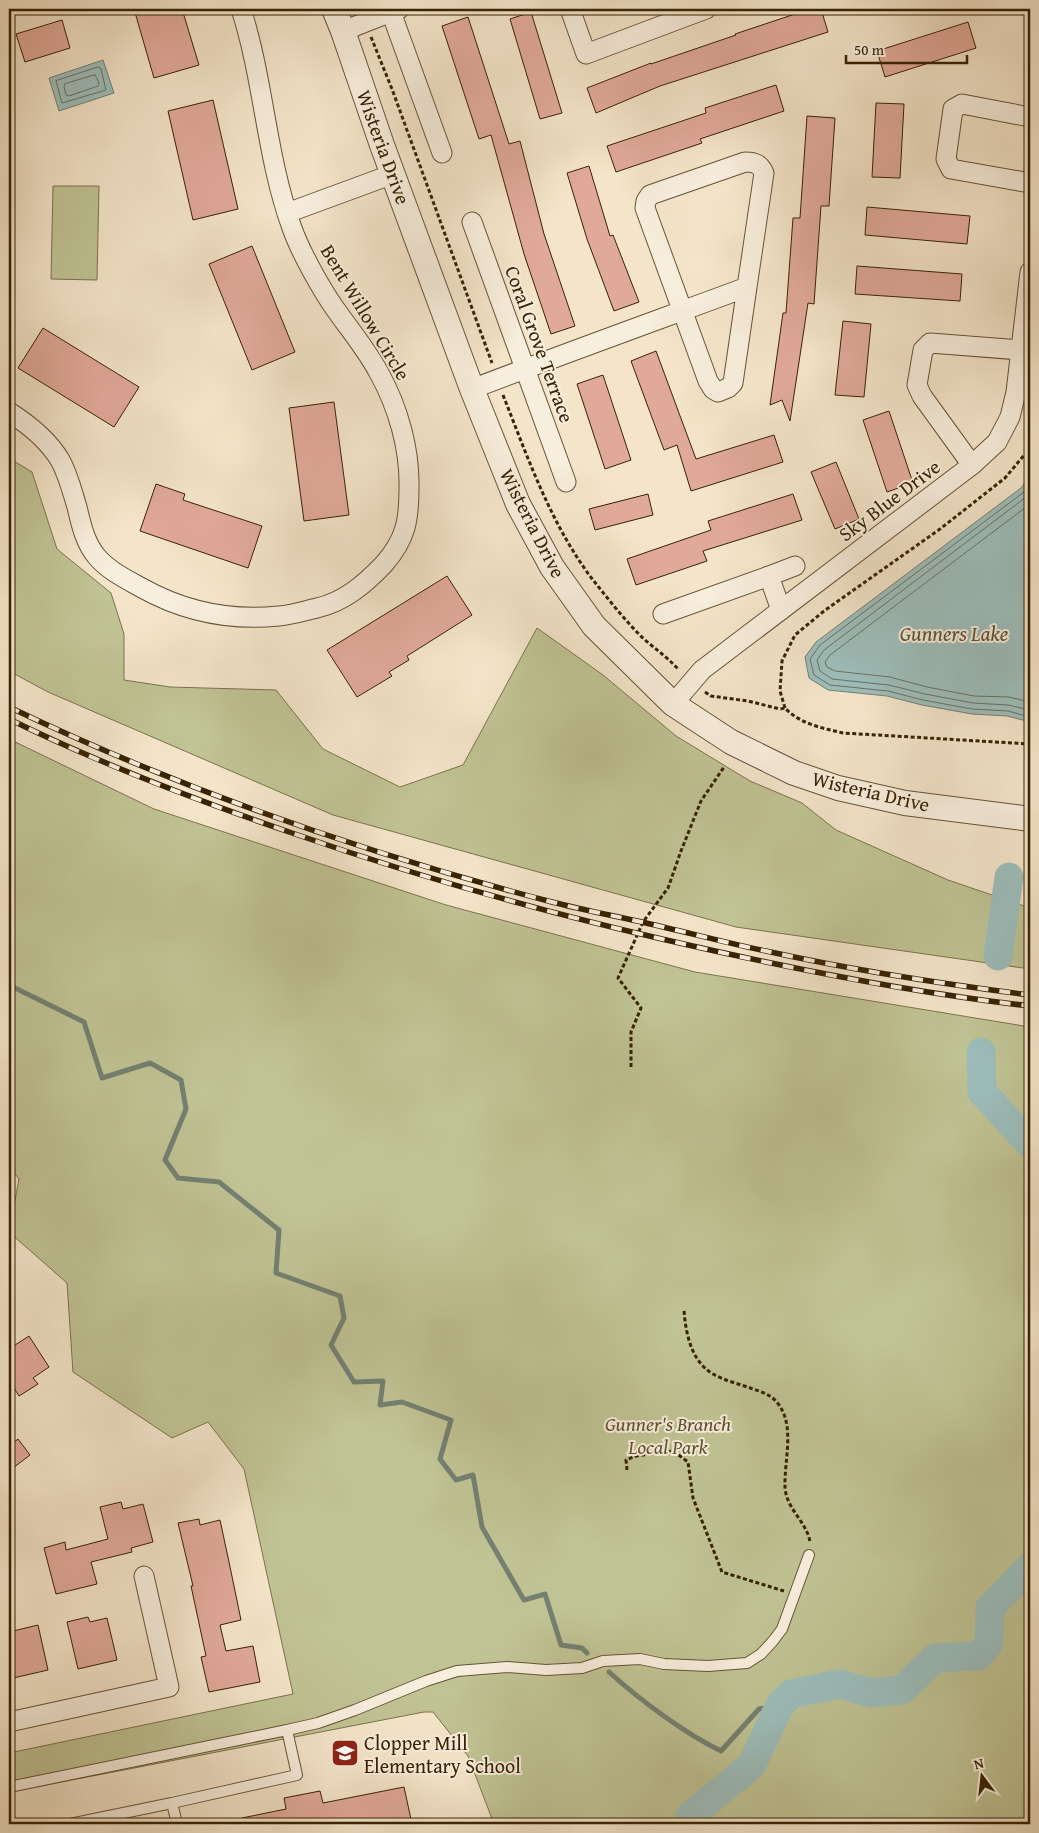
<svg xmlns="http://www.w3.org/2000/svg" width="1039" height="1833" viewBox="0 0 1039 1833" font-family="'Gentium Book Plus',serif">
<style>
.green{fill:#c0c394;stroke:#7c724c}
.water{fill:#9dbebc;stroke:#748072}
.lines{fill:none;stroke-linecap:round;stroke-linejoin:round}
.shore{stroke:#6a7060;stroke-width:1}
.stream{stroke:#748072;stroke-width:5}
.river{stroke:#9dbebc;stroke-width:29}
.building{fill:#e1a99a;stroke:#372203}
.service-casing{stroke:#665335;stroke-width:12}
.minor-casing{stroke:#665335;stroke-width:21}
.tertiary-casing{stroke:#665335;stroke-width:26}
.path{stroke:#372203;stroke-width:3;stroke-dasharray:4 2.5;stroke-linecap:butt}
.service{stroke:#f8eedd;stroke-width:10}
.minor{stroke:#f8eedd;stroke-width:19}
.tertiary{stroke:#f8eedd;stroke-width:24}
.rail-casing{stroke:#372203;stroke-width:5.5}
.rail{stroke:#f8eedd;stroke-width:4;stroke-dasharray:11;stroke-linecap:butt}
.labels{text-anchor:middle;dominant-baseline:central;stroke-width:4;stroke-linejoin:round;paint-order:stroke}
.street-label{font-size:20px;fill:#372203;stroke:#f8eedd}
.park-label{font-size:20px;font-style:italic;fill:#60522e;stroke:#f8eedd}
.poi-label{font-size:20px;fill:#372203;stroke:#f8eedd;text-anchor:start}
.water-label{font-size:21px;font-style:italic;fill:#56513a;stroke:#f8eedd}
</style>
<rect width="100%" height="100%" fill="#f4e5ca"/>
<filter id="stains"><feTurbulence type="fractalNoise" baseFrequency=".004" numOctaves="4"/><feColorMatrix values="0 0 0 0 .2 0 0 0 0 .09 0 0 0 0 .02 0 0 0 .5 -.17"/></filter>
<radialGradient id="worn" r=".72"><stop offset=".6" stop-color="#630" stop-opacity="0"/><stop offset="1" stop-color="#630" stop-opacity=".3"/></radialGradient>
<g class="green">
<path d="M53,186h46l-2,94 -46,-1z"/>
<path d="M9,458l23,14 25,77 54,44 13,41v46l46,7 106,3 47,59 77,38 63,-22 74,-137 66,47 73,61 74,45 52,22 34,27 112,50 82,28v61l-294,-42 -403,-112 -285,-123 -39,-21z"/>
<path d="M9,739l145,70 292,96 249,67 335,55v797h-536l-26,-68 -35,-44h-9l-409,79 -6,-38 284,-59 -49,-225 -36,-47 -36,16 -99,-66 -6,-89 -58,-51 10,-53 -10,-13z"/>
</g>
<g class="water">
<path d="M103,60l11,33 -55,18 -10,-33z"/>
<path d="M1030,476v246l-23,-6 -35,-2 -50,-9 -35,-9 -59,-6 -19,-12 -4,-21 11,-15 205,-154z"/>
</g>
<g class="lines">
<g class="shore">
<path d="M99,67l2,2 5,21 -44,13 -6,-22z"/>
<path d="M95,75l4,8 -1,3 -29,10 -3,-1 -2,-8 1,-3z"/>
<path d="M1030,484l-6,8 -204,153 -10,14 4,16 16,10 58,6 35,9 49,9 36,2 22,6"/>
<path d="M1030,494l-206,156 -7,10 3,11 12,8 57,6 36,9 48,9 35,2 22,5"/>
<path d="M1030,504l-200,151 -5,7 2,5 8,4 55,6 37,10 47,9 35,1 21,5"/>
</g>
<g class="stream">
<path d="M9,985l75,37 18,56 48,-15 31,17 5,29 -21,51 13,18 41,4 60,48 -3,43 64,23 4,22 -13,27 23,37 29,-1 -3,24 22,-3 49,18 -11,39 16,21 17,-5 9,52 42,73 21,-6 16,51 21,3 5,5"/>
<path d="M609,1672c31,28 75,61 112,79l38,-42 21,-4"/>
</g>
<g class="river">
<path d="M998,956l11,-79"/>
<path d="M981,1052l1,40 48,52"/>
<path d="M693,1824l-3,-8 61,-50 29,-61 11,-11 48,-10 32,9 31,-3 33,-32 44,-2 10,-13 1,-35 40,-41"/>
</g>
</g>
<g class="building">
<path d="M134,9h48l17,56 -45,13z"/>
<path d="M810,9h11l7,23 -168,54 -64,27 -9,-25 64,-25v1l85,-29 -1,-1z"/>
<path d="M531,12l31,101 -22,6 -30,-100z"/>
<path d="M468,17l41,127 11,-3 24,93 31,92 -24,8 -27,-80 -33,-119 -12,4 -37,-113z"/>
<path d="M62,20l8,28 -45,14 -9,-28z"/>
<path d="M968,22l8,26 -91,29 -8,-26z"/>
<path d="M776,85l8,26 -84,28 2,4 -86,29 -9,-26 99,-33 -1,-5z"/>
<path d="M213,100l25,109 -45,11 -25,-109z"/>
<path d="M876,103l28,1 -4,74 -28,-1z"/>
<path d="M807,116l28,2 -6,88h-8l-7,98 -6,-1 -18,118 -8,-21 -12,5 13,-92h3l7,-95h7z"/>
<path d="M589,166l21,70 3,-1 26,67 -25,9 -27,-72 -20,-66z"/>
<path d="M867,207l103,9 -3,28 -102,-9z"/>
<path d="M252,246l43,106 -43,18 -43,-106z"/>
<path d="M857,266l105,8 -2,27 -105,-7z"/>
<path d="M843,321l28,3 -7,73 -29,-2z"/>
<path d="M43,328l96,59 -25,40 -96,-59z"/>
<path d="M656,351l40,108 78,-24 9,27 -92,29 -14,-46 -13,5 -33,-89z"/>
<path d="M603,375l28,85 -26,9 -28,-85z"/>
<path d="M334,402l15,113 -45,6 -15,-113z"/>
<path d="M889,411l24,72 -26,9 -24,-72z"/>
<path d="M836,462l23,57 -24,10 -24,-57z"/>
<path d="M156,484l29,10 -2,6 79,26 -14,42 -108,-37z"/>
<path d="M648,494l5,21 -58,15 -6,-21z"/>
<path d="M793,494l9,26 -99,31 4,10 -71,24 -9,-26 84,-29 -3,-9z"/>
<path d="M447,576l25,39 -65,41 2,4 -20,12 3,4 -35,21 -30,-47z"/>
<path d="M29,1336l20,31 -16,11 5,6 -19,12 -10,-16v-31z"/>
<path d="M18,1439l12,16 -21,16v-25z"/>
<path d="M121,1502l2,7 20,-5 10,38 -22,6 1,4 -41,10 6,22 -41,10 -12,-46 21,-6 1,8 42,-11 -8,-32z"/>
<path d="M199,1519l1,6 20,-5 9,42 12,58 -21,5 6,26 27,-5 7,36 -51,10 -8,-35 5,-1 -15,-70h2l-15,-63z"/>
<path d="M88,1617l2,5 17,-4 10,42 -39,9 -11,-47z"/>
<path d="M38,1625l10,45 -39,9v-47z"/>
<path d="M404,1787l8,37h-169l-1,-6 44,-9 -2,-11 36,-7 3,12z"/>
</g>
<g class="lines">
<g class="service-casing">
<g id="service">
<path d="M287,1730l31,-7 37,-13 71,-29 31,-10 50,-4 39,3 36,-2 21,-7 37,-2 24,5 44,2 39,-3 14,-9 12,-13 9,-12 27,-74"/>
<path d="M9,1787l278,-57 10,45 -125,28 5,21"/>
<path d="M70,1824l102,-21"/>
</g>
</g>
<g class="minor-casing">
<g id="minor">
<path d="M570,9l16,45 120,-45"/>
<path d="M391,12l51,141"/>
<path d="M343,31l56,-22"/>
<path d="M1030,117l-68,-13 -9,5 -7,50 5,10 79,14"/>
<path d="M287,213l106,-39"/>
<path d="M472,222l94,260"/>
<path d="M472,389c91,-35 183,-68 275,-102l17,-114c-4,-9 -9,-11 -19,-11l-95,33 -4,6 -1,7 63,173 5,8 5,3 10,-4 5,-5 14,-96"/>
<path d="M9,412c19,12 39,28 51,48 8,14 12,31 17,47 4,17 8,36 20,50 12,14 29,22 45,31 43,24 88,33 137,28 13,-1 25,-5 38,-8 27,-6 48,-24 67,-44 22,-25 25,-44 25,-76 1,-39 -11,-81 -30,-115 -12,-23 -29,-43 -43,-63 -15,-21 -36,-59 -44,-82 -26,-71 -28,-148 -51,-219"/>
<path d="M972,465l-50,-69 -5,-11 6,-35 7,-7 90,7"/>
<path d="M769,576l26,-10"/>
<path d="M663,614l106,-38 12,34"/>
<path d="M673,704l29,-34 270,-205 25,-23 13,-25 6,-25 14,-120"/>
<path d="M9,1722l160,-35 -25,-111"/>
</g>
</g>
<g class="tertiary-casing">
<path id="tertiary" d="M334,9l9,22 39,114 90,244 46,115 34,63 42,59 79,78 58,38 63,31 44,15 67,15 125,16"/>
</g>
<g class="path">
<path d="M371,37l21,52 100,274"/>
<path d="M503,395c25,63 48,130 90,185 16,20 33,42 52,60 12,10 24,19 34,30"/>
<path d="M705,692l6,4 37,5 32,8 5,-1c15,16 37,20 58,25l187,11"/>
<path d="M785,708l-5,-17 2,-30 13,-26 29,-24 116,-82 65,-51 25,-30"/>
<path d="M631,1067v-35l10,-24 -23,-30 25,-56 25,-34 13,-37 20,-50 23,-34"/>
<path d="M684,1311c2,23 7,50 29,63 12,7 27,10 40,15 10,3 20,7 26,16 16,22 5,56 6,82 1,22 22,35 25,55"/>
<path d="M627,1470l-1,-10 10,-4 37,-5 15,11 5,36 29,74 62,19"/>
</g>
<use href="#service" class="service"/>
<use href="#minor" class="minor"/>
<use href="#tertiary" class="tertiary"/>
<g class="rail-casing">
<g id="rail">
<path d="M9,707c171,82 359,147 543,195 31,8 63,14 94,21 40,9 80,20 120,28 86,19 177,33 264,44"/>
<path d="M9,719c91,45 187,81 283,114 121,42 244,77 370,106 121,28 244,53 368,67"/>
</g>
</g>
<use href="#rail" class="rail"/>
</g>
<defs>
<g id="school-square" transform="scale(1.4375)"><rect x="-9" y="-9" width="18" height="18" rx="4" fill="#8f2418" stroke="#f8eedd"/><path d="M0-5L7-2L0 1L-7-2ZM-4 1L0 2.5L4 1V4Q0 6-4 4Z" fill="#fff"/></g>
</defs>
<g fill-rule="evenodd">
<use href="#school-square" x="345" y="1753"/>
</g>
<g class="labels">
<g class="street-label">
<text transform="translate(384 147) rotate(70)">Wisteria Drive</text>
<text transform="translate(366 312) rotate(59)">Bent Willow Circle</text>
<text transform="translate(540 344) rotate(70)">Coral Grove Terrace</text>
<text transform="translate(889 500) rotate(-37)">Sky Blue Drive</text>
<text transform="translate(533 523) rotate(63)">Wisteria Drive</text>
<text transform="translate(871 791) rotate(13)">Wisteria Drive</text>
</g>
<g class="park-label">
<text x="668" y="1423">Gunner's Branch<tspan x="668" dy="23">Local Park</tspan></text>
</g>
<g class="poi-label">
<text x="364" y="1742">Clopper Mill<tspan x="364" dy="23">Elementary School</tspan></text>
</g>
<g class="water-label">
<text x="954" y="633">Gunners Lake</text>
</g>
</g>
<rect width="1039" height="1833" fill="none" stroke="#f4e5ca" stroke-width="30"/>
<rect x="10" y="10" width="1019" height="1813" fill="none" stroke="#372203" stroke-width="2.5"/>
<rect x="15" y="15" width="1009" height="1803" fill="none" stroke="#372203"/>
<g transform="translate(982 1776) rotate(345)" stroke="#f8eedd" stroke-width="4" paint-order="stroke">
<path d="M0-4L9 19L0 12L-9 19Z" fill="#372203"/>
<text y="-8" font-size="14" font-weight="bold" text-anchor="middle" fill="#372203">N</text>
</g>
<path d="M846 55v8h121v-8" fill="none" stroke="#372203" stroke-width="2.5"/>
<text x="854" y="55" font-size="15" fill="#372203" stroke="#f8eedd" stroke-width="4" paint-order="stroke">50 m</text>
<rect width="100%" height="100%" filter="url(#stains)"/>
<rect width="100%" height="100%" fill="url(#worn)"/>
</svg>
